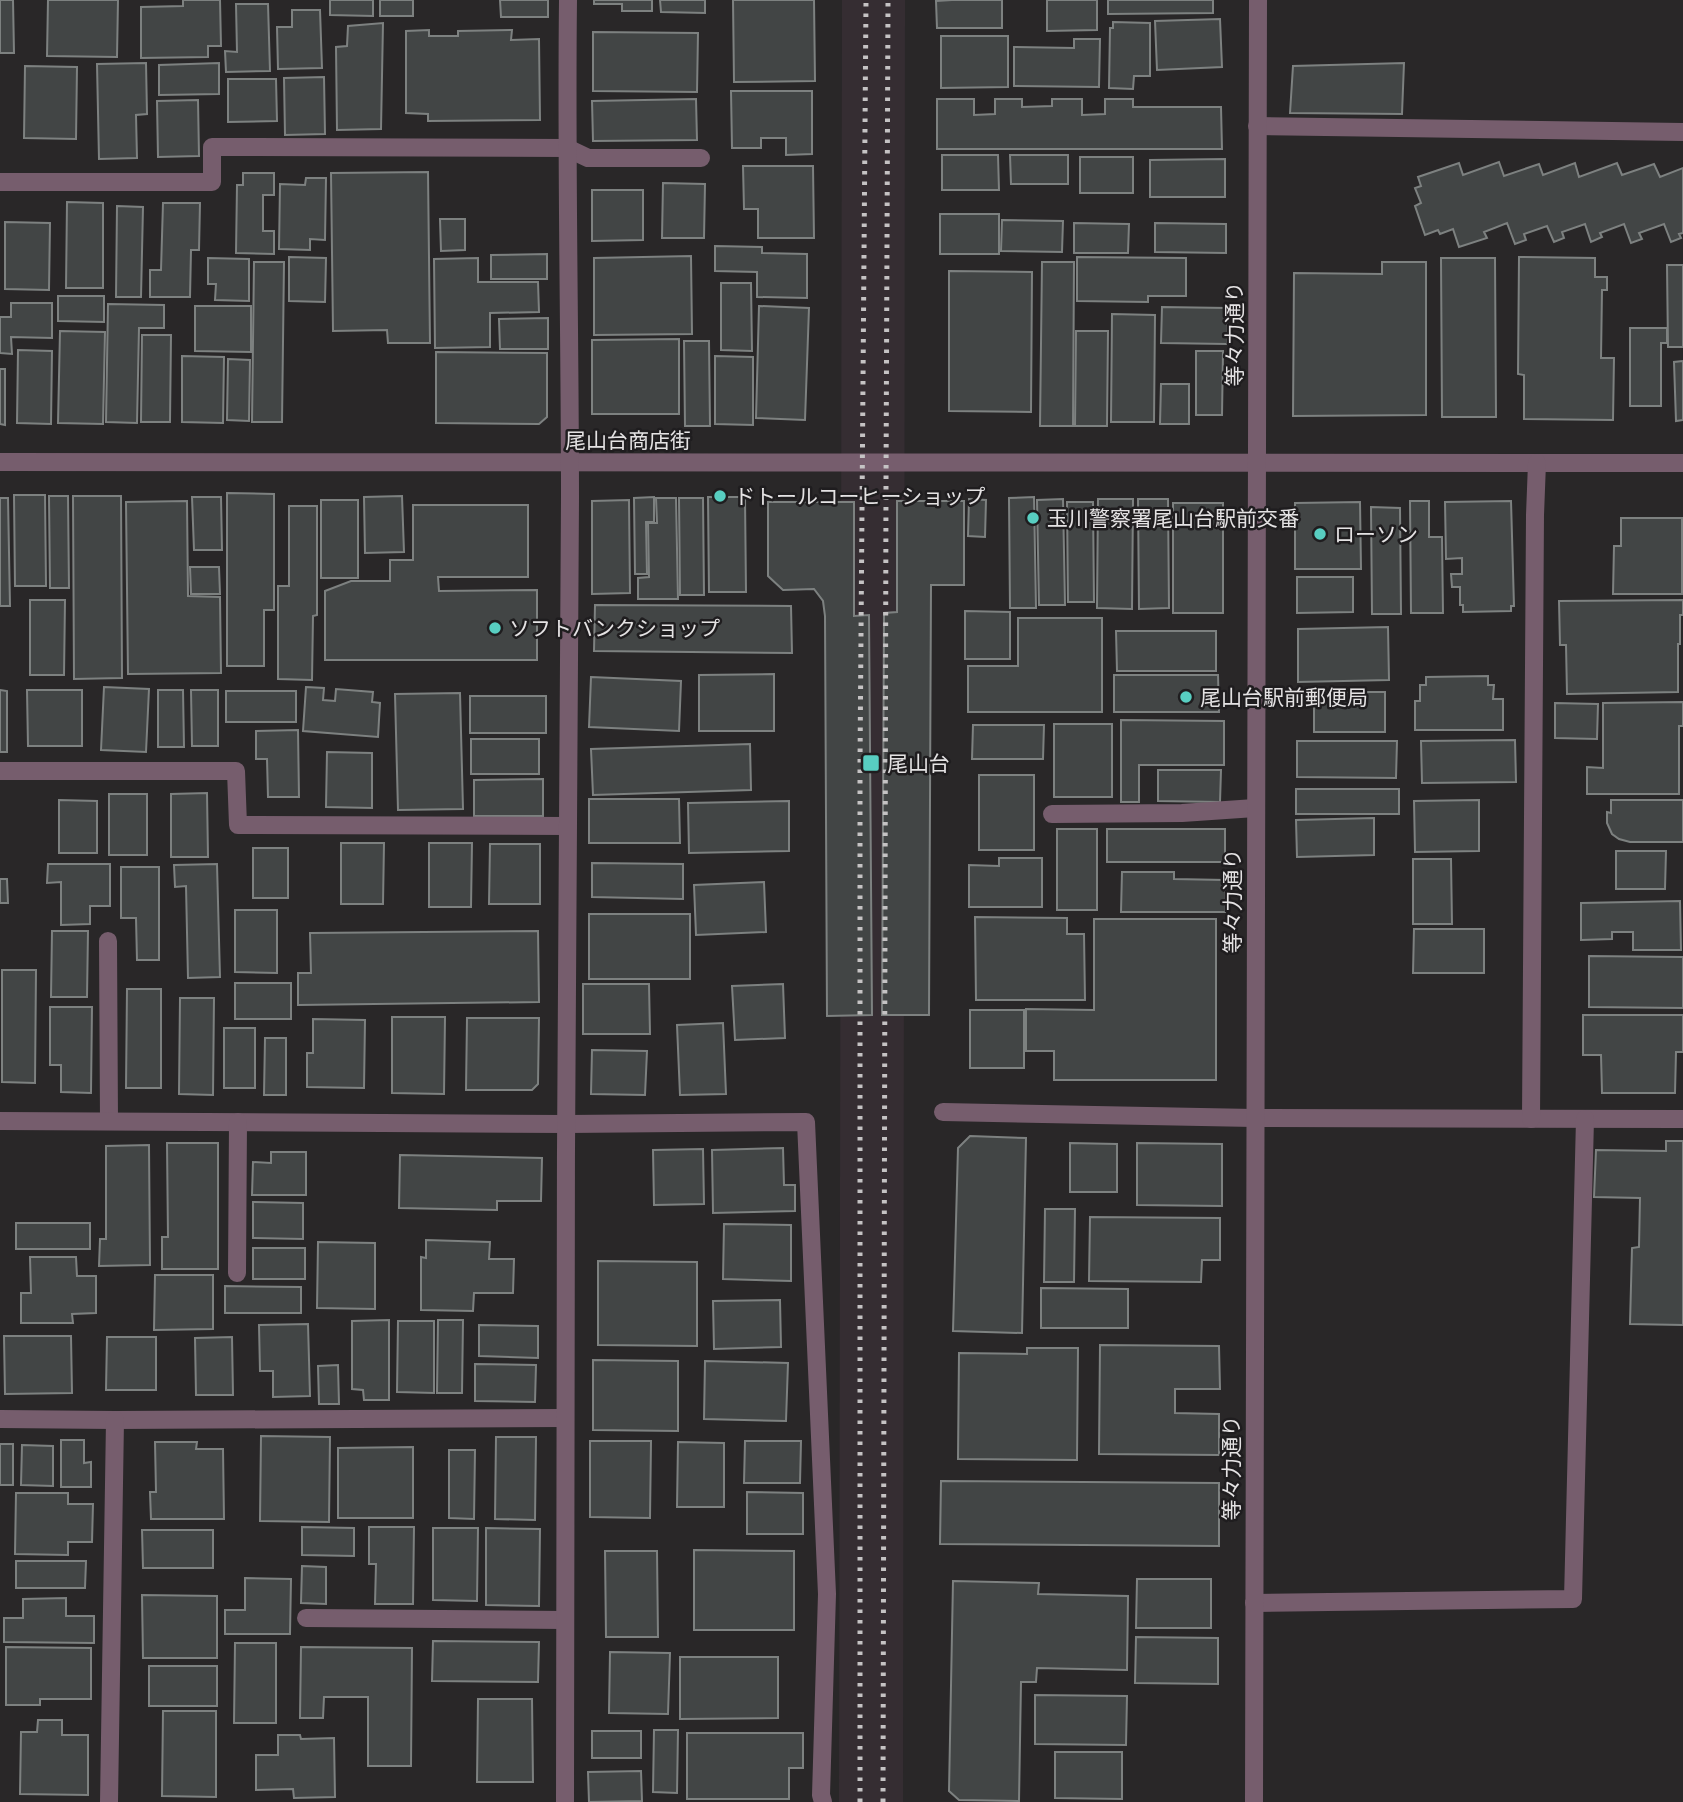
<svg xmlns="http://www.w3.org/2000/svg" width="1683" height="1802" viewBox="0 0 1683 1802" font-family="Arial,'Noto Sans JP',sans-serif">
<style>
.built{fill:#352d32}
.building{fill:#424545;stroke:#7d8180;stroke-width:2}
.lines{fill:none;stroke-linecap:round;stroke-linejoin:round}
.minor{stroke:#765d6d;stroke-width:18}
.rail{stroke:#c5c3c4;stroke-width:5;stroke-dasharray:3.5 7;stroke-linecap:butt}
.poi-dot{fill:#58cec1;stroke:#1f1d1f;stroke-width:2.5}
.labels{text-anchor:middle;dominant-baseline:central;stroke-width:5;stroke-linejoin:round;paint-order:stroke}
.street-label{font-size:21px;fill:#e4e2e3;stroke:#1f1d1f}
.poi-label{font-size:21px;fill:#e4e2e3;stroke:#1f1d1f;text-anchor:start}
</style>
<rect width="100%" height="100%" fill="#292728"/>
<path class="built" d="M842,0h63l-2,1802h-64z"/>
<g class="building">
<path d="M0,0h13l1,53h-14z"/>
<path d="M48,0h70l-1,57 -70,-1z"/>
<path d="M183,0h37l1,46h-13v11l-67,1v-51l42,-1z"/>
<path d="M330,0h43v16l-43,-1z"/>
<rect x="380" y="0" width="33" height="16"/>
<path d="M500,0h48v17h-47z"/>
<path d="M594,0h58v11h-30v-7h-28z"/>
<path d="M660,0h45v13l-44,-1z"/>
<path d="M733,0h81l1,81 -81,1z"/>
<path d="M952,0h50v28h-65l-1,-27z"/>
<path d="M1047,0h50v30l-50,1z"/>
<path d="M1108,0h105v13l-105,1z"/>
<path d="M236,4h32l2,67 -44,1 -1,-21 12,1z"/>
<path d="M292,10h28l2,58 -44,1 -1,-42h15z"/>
<path d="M1220,19l2,48 -65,3 -2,-49z"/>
<path d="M1113,22l37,1v53h-16l-1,13 -24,-1 1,-60h3z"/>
<path d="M383,23l-2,106 -44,1 -1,-83 11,-1 1,-20z"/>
<path d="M429,30v6h29v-5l54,-1 -1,10 28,-1 1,81 -112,1v-7l-22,-1v-82z"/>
<path d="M593,32l105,1 -1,59 -104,-1z"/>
<path d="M941,36h67v51l-67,1z"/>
<path d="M1074,39h26l-1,48 -85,-1v-39l60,1z"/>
<path d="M146,63l1,51 -11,1 1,43 -38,1 -2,-95z"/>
<path d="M219,63v31l-60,1v-30z"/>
<path d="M1404,63l-2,51 -112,-1 3,-47z"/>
<path d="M25,66l52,1 -1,72 -52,-1z"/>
<path d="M324,77l1,57 -40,1 -1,-57z"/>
<path d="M228,79h48l1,42 -49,1z"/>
<path d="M731,91h81v63l-26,1v-17h-25v10h-29z"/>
<path d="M696,99l1,41 -104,1 -1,-40z"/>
<path d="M937,99h37v16l21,-1v-15h27v8l30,-1v-7h30v16l23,-1v-15h28v8h88l1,42h-285z"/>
<path d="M198,100l1,56 -41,1 -1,-56z"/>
<path d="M942,155h56l1,35h-57z"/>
<path d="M1010,155h58v29h-57z"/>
<rect x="1080" y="157" width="53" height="36"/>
<path d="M1225,159v38h-75v-37z"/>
<path d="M1499,162l5,14 35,-12 4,11 32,-12 4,14 38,-14 5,12 32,-11 6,13 23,-9v65l-4,1 2,4 -10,4 -7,-18 -25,9 3,6 -11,4 -7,-19 -24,9 2,4 -11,5 -6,-18 -23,8 2,6 -10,4 -7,-16 -23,8 2,6 -11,4 -8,-21 -23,9 3,6 -28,9 -6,-18 -13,5 -2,-4 -13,5 -10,-29 6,-3 -6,-15 6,-2 -3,-9 41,-14 4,12z"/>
<path d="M743,166h70l1,72h-56v-29h-14z"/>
<path d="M428,172l2,171h-42l-1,-13 -54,1 -2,-158z"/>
<path d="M243,173h31v22h-11v36h11v23l-38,-1 1,-68h6z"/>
<path d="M306,178h20l-1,62 -15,-1v11l-31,-1 1,-65 25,1z"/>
<path d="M663,183l42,1 -1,54h-42z"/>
<path d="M592,190h51v50l-51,1z"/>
<path d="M67,202l36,1v85h-37z"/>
<path d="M163,203h37l-1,47h-8l-1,47h-40v-27h11z"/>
<path d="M117,206l26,1 -2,90h-25z"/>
<rect x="940" y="214" width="59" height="40"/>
<path d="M440,219h25v31l-24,1z"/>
<path d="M1002,220l61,1 -1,31 -61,-1z"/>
<path d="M5,222l45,1 -1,67 -44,-1z"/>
<path d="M1074,223l55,1 -1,29h-54z"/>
<path d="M1155,223l71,1v29l-71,-1z"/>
<path d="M715,246l47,1v6l45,1v44l-50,-1v-25l-42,-1z"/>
<path d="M547,254v25h-56v-24z"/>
<path d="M691,256l1,78 -98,1v-77z"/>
<path d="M289,257l37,1 -1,44 -36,-1z"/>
<path d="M1077,257l109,1v38h-38v6l-71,-1z"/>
<path d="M1519,257l76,1v19h12v13h-5l-1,68h13l-1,62 -89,-1v-44l-6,-1z"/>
<path d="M208,258l41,1v42l-34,-1 1,-16h-8z"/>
<path d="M478,258v24h60l1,30 -49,1v34l-55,1 -1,-89z"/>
<path d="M1441,258h54l1,159h-54z"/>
<path d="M254,262h30l-2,160h-30z"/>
<path d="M1042,262h32l-1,164h-33z"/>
<path d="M1382,262h44v153l-133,1 1,-143 88,1z"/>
<path d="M1667,265h16v82h-15z"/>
<path d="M949,271l83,1 -1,140 -82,-1z"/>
<path d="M721,283h30l1,68 -31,-1z"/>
<path d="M58,296h46v26l-46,-1z"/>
<path d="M11,303h41v35l-41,-1 1,17 -12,-1v-36h11z"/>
<path d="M108,304l56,1v23h-25l-2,95 -31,-1z"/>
<path d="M195,306h56v46l-56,-1z"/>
<path d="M759,306l50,2 -4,112 -49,-2z"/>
<path d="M1162,307l65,1v36l-66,-1z"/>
<path d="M1112,314l43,1 -1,107h-43z"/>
<path d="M548,318v31h-48l-1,-30z"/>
<path d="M1630,328h37v15h-6v63h-31z"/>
<path d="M60,331l45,1 -2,92 -45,-1z"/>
<path d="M1076,331h32l-1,95h-32z"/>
<path d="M142,335h29l-1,87h-29z"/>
<path d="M679,339v75h-87v-74z"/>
<path d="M684,341h25l1,85h-25z"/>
<path d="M18,350l34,1 -1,73 -34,-1z"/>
<path d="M1196,351h27l-1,64h-26z"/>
<path d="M436,352l111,1v64l-8,7 -103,-1z"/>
<path d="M182,356l42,1 -1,66 -41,-1z"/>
<path d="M715,356l38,1v68l-38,-1z"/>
<path d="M228,359l22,1 -1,61 -22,-1z"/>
<path d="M1683,361v59l-7,1 -2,-59z"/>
<path d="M0,369h5v56l-5,-1z"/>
<path d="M1161,384h28v40h-29z"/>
<path d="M227,493l47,1v116h-10v56h-37z"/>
<path d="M14,495h31l1,91h-31z"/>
<path d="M49,496h19l1,92h-19z"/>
<path d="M73,496h48l1,182 -48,1z"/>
<path d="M402,496l2,56 -39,1 -1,-56z"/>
<path d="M192,497h29l1,53h-28z"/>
<path d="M654,497v25h-8l1,52h-12l-1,-76z"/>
<path d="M708,497h37l1,95h-37z"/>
<path d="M1034,497l2,111h-26l-1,-110z"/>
<path d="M0,498h8l2,108h-10z"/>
<path d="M656,498h20l2,101h-40v-21l11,-1 -1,-54h9z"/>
<path d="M679,498h24l1,97h-24z"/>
<path d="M969,499l17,1 -1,37 -17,-1z"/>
<path d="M1063,499l2,106h-26l-2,-105z"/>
<path d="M1098,499h35l-1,110 -35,-1z"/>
<path d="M1138,499h30l1,109 -30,1z"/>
<rect x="321" y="500" width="37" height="78"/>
<path d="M629,500l1,93 -38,1v-93z"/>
<path d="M187,501l1,95 32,1 1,76 -93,1 -2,-172z"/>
<path d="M897,501h67v84h-33l-2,430h-47l2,-402 13,-1z"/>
<path d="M1410,501h19v36h13l1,76h-32z"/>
<path d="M1511,501l3,105h-3v5l-48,1v-7h-3v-18h-8l-1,-13h11v-16l-16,1 -1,-57z"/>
<path d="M768,502h86v114l15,-1 3,400 -45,1 -2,-400 -2,-15 -9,-12 -31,1 -15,-14z"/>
<path d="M1067,502h26l1,100h-26z"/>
<path d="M1360,502l1,67h-66v-66z"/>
<rect x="1173" y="503" width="50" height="110"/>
<path d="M413,505h115v72h-90l1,14 98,-1v70h-212v-69l26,-10h39v-21h23z"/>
<path d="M289,506h28v109l-4,1 -1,64 -34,-1v-93h11z"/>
<path d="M1371,507l29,1 1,106h-29z"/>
<path d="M1621,518h61v76h-69l1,-48h7z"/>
<path d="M190,567h29l1,27h-29z"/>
<path d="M1297,577h56v35l-56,1z"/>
<path d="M30,600h35l-1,75h-34z"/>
<path d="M1683,600v15h-3v29h-2v48l-111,2 -1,-49h-6l-1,-44z"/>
<path d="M595,605l196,1 1,47 -198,-2z"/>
<path d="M965,611l45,1v47h-45z"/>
<path d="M1018,618h84v94h-134v-46h50z"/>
<path d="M1388,627l1,53 -91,2v-53z"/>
<path d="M1116,631h100v40h-99z"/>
<path d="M774,674v57h-75v-56z"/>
<path d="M1114,675h104l1,37h-105z"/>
<path d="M1488,676v9h6l-1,14h10v31h-88v-29h5v-16h6v-8z"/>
<path d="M591,677l90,4 -2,50 -90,-4z"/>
<path d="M104,687l45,2 -3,63 -45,-2z"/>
<path d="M306,687l18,1 -1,12 12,1 1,-12 37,3 -1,10 8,1 -2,34 -75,-6z"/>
<path d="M0,690l7,1v61h-7z"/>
<path d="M27,690h55v56h-54z"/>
<path d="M158,690h25l1,57h-26z"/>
<path d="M191,690h27v56h-26z"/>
<rect x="226" y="691" width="70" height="31"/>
<rect x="1314" y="692" width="71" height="40"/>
<path d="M460,693l3,116 -65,1 -3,-116z"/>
<rect x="470" y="696" width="76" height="37"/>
<path d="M1683,702v24h-4v68h-92v-27l16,1v-65z"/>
<path d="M1555,703l43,1 -1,35 -42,-1z"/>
<path d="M1121,720l103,1v44h-85v37h-18z"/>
<rect x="1054" y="724" width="58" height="73"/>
<path d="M973,725h71l-1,34h-71z"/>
<path d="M298,730l1,67h-31l-1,-38h-11v-28z"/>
<rect x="471" y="739" width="68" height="35"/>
<path d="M1515,740l1,42 -94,1 -1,-42z"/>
<path d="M1297,741h100l-1,37 -99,-1z"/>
<path d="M750,744l1,46 -158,5 -2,-46z"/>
<path d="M327,752l45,1v55l-46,-1z"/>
<path d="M1158,770h63l-1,32 -62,-1z"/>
<rect x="979" y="775" width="55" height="75"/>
<path d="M543,779v37h-69v-36z"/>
<rect x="1296" y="789" width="103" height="25"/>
<path d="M207,793l1,64h-37v-63z"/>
<rect x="109" y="794" width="38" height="61"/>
<path d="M589,799h90l1,44h-91z"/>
<path d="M59,800l38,1v52h-38z"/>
<path d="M1479,800v51l-64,1 -1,-51z"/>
<path d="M1611,800h72v42h-53l-11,-3 -7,-5 -5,-11v-11l4,1z"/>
<path d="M789,801v50l-100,2 -1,-50z"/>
<path d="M1374,818v37l-77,2 -1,-37z"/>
<rect x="1057" y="829" width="40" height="81"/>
<rect x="1107" y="829" width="118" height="33"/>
<path d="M341,843h43l-1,61h-42z"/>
<path d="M429,843h43l-1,64h-42z"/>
<path d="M490,844h50v60h-51z"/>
<rect x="253" y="848" width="35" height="50"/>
<path d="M1616,851h50l-1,38h-49z"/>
<path d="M999,858h43v49h-73v-42l30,1z"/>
<path d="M1413,859h38l1,65h-39z"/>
<path d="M592,863l91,1v35l-91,-2z"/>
<path d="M48,864h62v42h-20v18l-29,1v-43l-14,1z"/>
<path d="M217,864l3,113 -32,1 -2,-92 -11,1 -1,-22z"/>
<path d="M121,867h38v93h-22l-1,-42h-15z"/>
<path d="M1122,872h52v7l51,1v32h-104z"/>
<path d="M0,879h7l1,24h-8z"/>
<path d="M764,882l2,50 -70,3 -2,-50z"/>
<path d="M1680,901l1,49h-48v-18h-21v7l-31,1v-37z"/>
<path d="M235,910h42v63l-42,-1z"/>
<rect x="589" y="914" width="101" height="65"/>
<path d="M975,917l92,1v16h17l1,66h-109z"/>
<path d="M1094,919h122v161h-162v-29h-28v-42l68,1z"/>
<path d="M1414,929h70v44h-71z"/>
<path d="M52,931h36l-1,66h-36z"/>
<path d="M538,931l1,71 -241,3v-32h13l-1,-40z"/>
<path d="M1589,956l94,1v51l-94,-1z"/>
<path d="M2,970h34l-1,113 -33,-1z"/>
<rect x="235" y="983" width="56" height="36"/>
<path d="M583,984h66l1,50h-67z"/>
<path d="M783,984l2,54 -50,2 -3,-54z"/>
<path d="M127,989h34v99h-35z"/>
<path d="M180,998h34l-1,97 -34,-1z"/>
<path d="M50,1007h42l-1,86 -30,-1v-27h-11z"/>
<rect x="970" y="1010" width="54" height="58"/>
<path d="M1583,1015h100v37h-7l-1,41h-73l-1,-38h-18z"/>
<path d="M392,1017h53l-1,77 -52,-1z"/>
<path d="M467,1018h72l-1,66 -6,6h-66z"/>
<path d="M313,1019l52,1 -1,68 -57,-1v-34h6z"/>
<path d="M723,1023l3,71 -46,1 -3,-70z"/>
<rect x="224" y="1028" width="31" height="60"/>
<path d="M265,1038h21v57h-22z"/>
<path d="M592,1050l55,1 -2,44 -54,-1z"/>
<path d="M970,1136l56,2 -4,195 -69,-2 5,-183z"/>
<path d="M1666,1141h17v184l-53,-1 2,-76 7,-1 1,-49 -46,-1 2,-47 70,1z"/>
<path d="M167,1143h51v126h-56v-32h6z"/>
<path d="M1070,1143l47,1v48h-47z"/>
<path d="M1137,1143l85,1v62l-85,-1z"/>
<path d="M149,1145l1,120 -51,1 1,-27h6v-93z"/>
<path d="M783,1148l1,37h11v26l-82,2 -1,-63z"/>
<path d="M703,1149l1,55 -50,1 -1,-55z"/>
<path d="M271,1152h35v43h-54l1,-33 18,1z"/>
<path d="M400,1155l142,3 -1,43h-44v9l-98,-2z"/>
<path d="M253,1202l50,1v36l-50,-1z"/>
<path d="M1045,1209h30l-1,73h-30z"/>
<path d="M1090,1217l130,1v42h-18l-1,22 -112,-1z"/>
<rect x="16" y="1223" width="74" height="26"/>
<path d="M724,1224l67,1v56l-68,-2z"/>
<path d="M426,1240l64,2 -1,17h25l-1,34h-39l-1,18 -52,-1v-53l5,1z"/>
<path d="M318,1242l57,1v66l-58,-1z"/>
<rect x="253" y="1248" width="52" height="31"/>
<path d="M30,1257h46l1,19h19v37l-24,1 1,9h-52v-30h10z"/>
<path d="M598,1261l99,1v84l-99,-1z"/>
<path d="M155,1275h58v54l-59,1z"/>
<path d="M225,1286l76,1v26h-76z"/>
<path d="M1041,1288l87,1v39h-87z"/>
<path d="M780,1300l1,47 -67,2 -1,-48z"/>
<path d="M389,1320v80h-25l-1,-10 -11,-1v-68z"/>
<path d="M438,1320h25l-1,73h-25z"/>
<path d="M398,1321h36v72l-37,-1z"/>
<path d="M308,1324l2,72 -37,1v-26h-13l-1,-46z"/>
<path d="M479,1325l59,1v32l-59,-2z"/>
<path d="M4,1336h67l1,57 -67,1z"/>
<path d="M107,1337h49v53h-50z"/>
<path d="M232,1337l1,58h-37l-1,-57z"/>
<path d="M1100,1345l119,1 1,43h-45v24l44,1v41l-120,-1z"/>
<path d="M1027,1348h51l-1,112 -119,-1 1,-106 68,1z"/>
<path d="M593,1360l85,1v70l-85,-1z"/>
<path d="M705,1361l83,2 -2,58 -82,-2z"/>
<path d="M475,1364l61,1 -1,37 -60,-1z"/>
<path d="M338,1365l1,39h-20l-1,-38z"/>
<path d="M261,1436l69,1 -1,85 -69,-1z"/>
<path d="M496,1437h40l-1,83 -40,-1z"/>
<path d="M61,1440h23v23l7,-1v25h-30z"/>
<path d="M590,1441h61l-1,77 -60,-1z"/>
<path d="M745,1441h56l-1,42h-56z"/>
<path d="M155,1442h42l-1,7h27l1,70h-73l-1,-27h6z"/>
<path d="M678,1442l46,1v64h-47z"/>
<rect x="0" y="1444" width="13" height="41"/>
<path d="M22,1445l31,1v40l-32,-1z"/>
<path d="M413,1447v71h-75v-70z"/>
<path d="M449,1450h26l-1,69 -25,-1z"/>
<path d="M941,1481l278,2v63l-279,-2z"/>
<path d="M747,1492l56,1v41h-56z"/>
<path d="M16,1493h52v11h25l-1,38h-24v13l-53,-1z"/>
<path d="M302,1527l52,1v28l-52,-1z"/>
<path d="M369,1527h45l-1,77h-38l1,-40h-7z"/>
<path d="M433,1528h45l-1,73 -44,-1z"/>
<path d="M486,1528l54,1 -1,77 -53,-1z"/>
<path d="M142,1530h71v38h-70z"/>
<path d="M694,1550l100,1v79h-100z"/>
<path d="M605,1551h52l1,86h-52z"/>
<path d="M16,1561h70l-1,27h-69z"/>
<path d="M302,1566l24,1v37l-25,-1z"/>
<path d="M245,1578l46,1 -1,55h-65v-24h20z"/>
<path d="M1137,1579h74v49h-75z"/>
<path d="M953,1581l86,2 -1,11 90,2 -1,74 -90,-2 -1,14h-15l-2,119 -60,-1 -10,-9z"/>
<path d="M142,1595l75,1v62h-74z"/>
<path d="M66,1598v18h28v27l-90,-1v-24h19v-19z"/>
<path d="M1136,1637l82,1v46l-83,-1z"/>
<path d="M433,1641l106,1 -1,40 -106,-1z"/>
<path d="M235,1643h41v80h-42z"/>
<path d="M6,1647l85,1v51h-51v6h-34z"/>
<path d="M301,1647l111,1 -1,118h-43v-69h-44l-1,21h-23z"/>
<path d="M610,1652l60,1 -2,61 -59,-1z"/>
<path d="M680,1657h98v61l-98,1z"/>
<rect x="149" y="1666" width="68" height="40"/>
<path d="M1035,1695l92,1 -1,49 -91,-1z"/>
<path d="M478,1699h54l1,83h-56z"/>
<path d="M163,1711h53v86l-54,-1z"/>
<path d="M38,1720h24v15h26v60l-68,-1 1,-62h16z"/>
<path d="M654,1730h24l-1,63 -24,-1z"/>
<rect x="592" y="1731" width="49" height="27"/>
<path d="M687,1733h116v35h-14v31h-102z"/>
<path d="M278,1735h22l1,4 33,-1 1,59 -41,1 -1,-9 -37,1v-35h22z"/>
<path d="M1055,1752h67v47l-67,-1z"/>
<path d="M641,1771l1,30 -53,1 -1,-30z"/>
</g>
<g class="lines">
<g class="minor">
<path d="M1257,126l426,6"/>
<path d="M0,182h212v-35l355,1 21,10h113"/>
<path d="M0,462l1683,1"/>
<path d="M0,771h236l2,54 329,1"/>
<path d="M1052,814l130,-1 73,-5"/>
<path d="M108,941l1,180"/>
<path d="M943,1112l311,6 429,1"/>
<path d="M1531,1119l4,-604 2,-52"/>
<path d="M0,1121l567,3 239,-2 21,472 -6,201 2,7"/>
<path d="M237,1273l1,-151"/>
<path d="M0,1419l115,1 449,-2"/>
<path d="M1254,1603l319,-4 12,-480"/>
<path d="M306,1618l258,2"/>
<path d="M109,1802l6,-382"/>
<path d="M565,1802c-2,-435 3,-869 5,-1304 0,-166 -4,-332 -2,-498"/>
<path d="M1254,1802l4,-1802"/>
</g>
<g class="rail">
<path d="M860,1802v-1039l6,-763"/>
<path d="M883,1802l3,-1318 2,-484"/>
</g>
</g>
<g class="poi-dot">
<circle cx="720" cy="496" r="7"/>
<circle cx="1033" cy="518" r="7"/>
<circle cx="1320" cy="534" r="7"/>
<circle cx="495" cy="628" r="7"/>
<circle cx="1186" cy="697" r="7"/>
<rect x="862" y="754" width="18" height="18" rx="3.5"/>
</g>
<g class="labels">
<g class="street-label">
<text transform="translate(1234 334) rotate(-90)">等々力通り</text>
<text x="628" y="440">尾山台商店街</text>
<text transform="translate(1232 901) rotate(-90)">等々力通り</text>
<text transform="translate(1231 1468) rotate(-90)">等々力通り</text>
</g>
<g class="poi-label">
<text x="734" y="496">ドトールコーヒーショップ</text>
<text x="1047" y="518">玉川警察署尾山台駅前交番</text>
<text x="1334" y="534">ローソン</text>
<text x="509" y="628">ソフトバンクショップ</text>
<text x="1200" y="697">尾山台駅前郵便局</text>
<text x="887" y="763">尾山台</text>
</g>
</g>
</svg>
